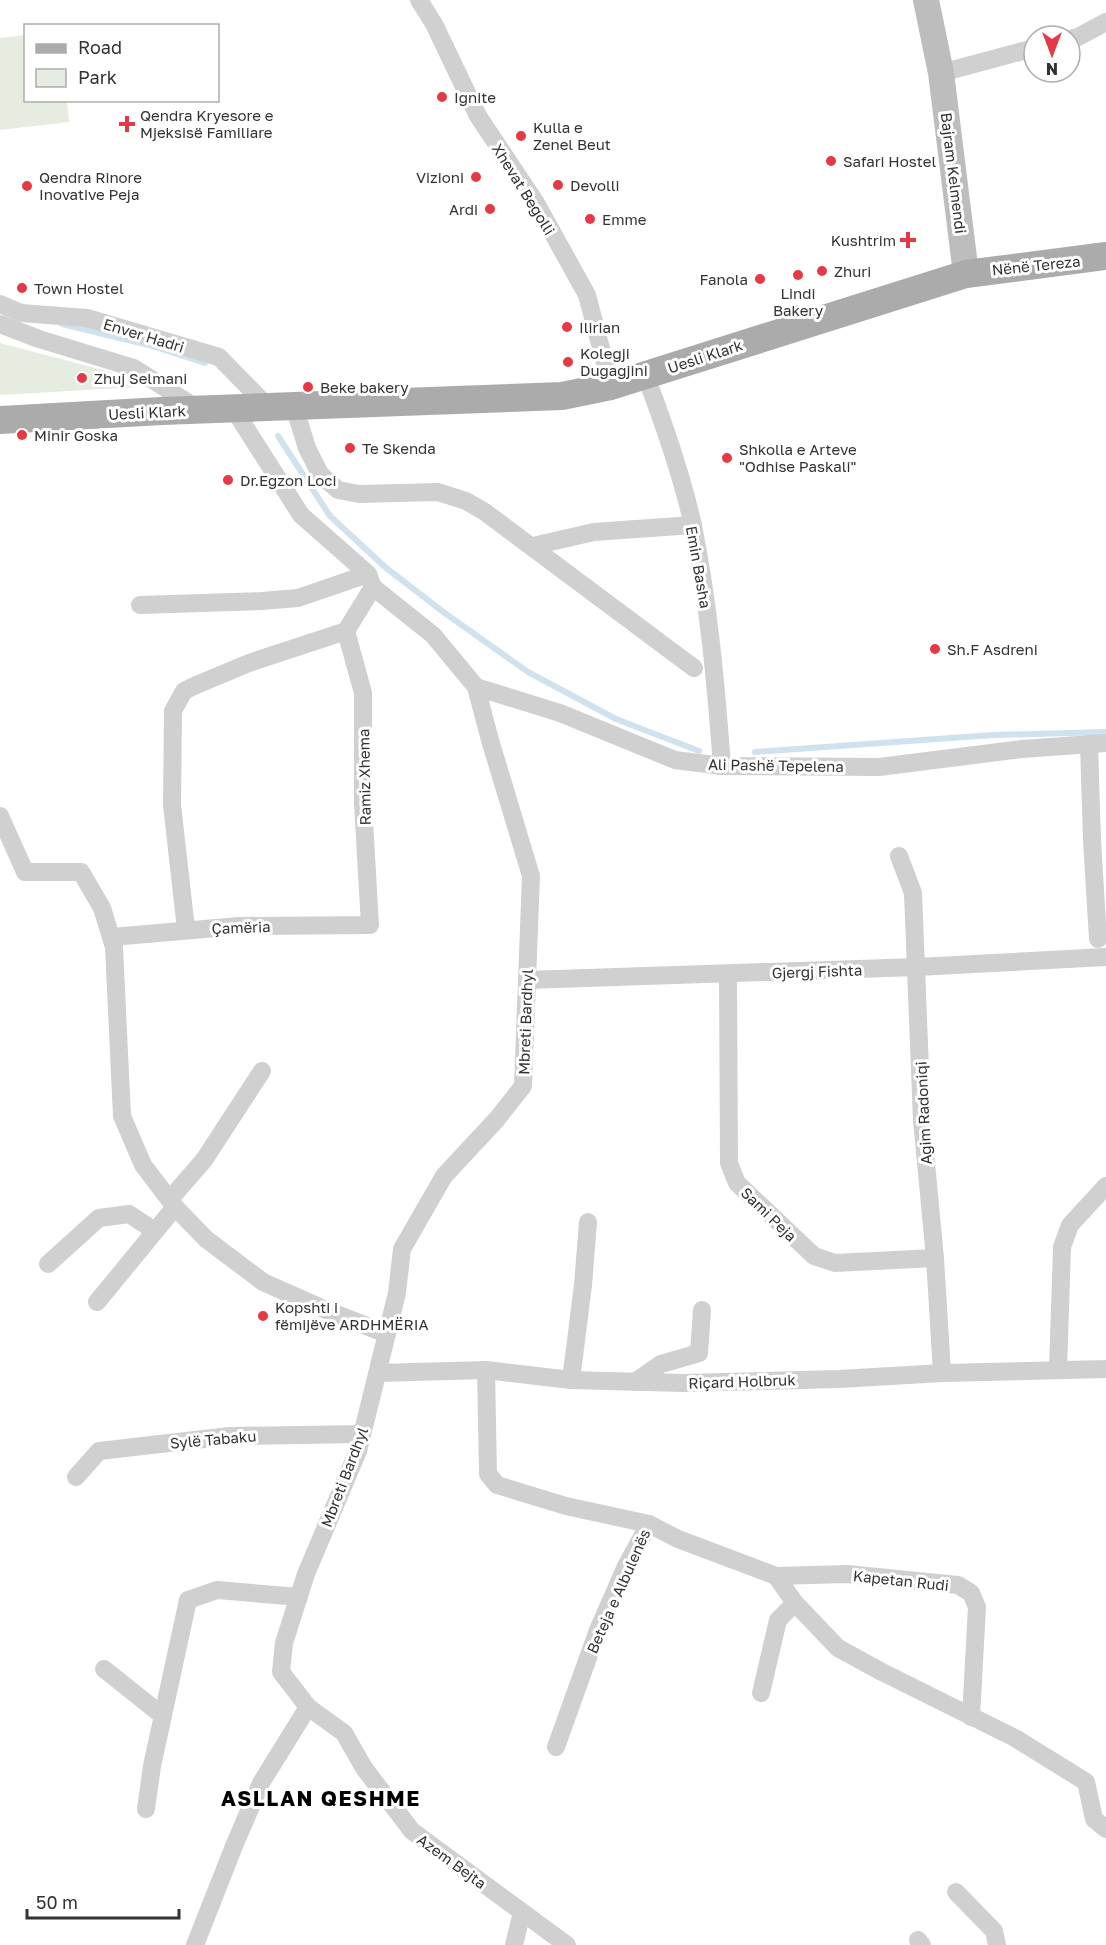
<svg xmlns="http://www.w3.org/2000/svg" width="1106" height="1945" viewBox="0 0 1106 1945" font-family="'Golos Text',sans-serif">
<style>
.park{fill:#e6ecdf}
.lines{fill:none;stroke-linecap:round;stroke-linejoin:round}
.stream{stroke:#cfe2ee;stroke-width:6}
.street{stroke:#d0d0d0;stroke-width:18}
.secondary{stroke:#bdbdbd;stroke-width:26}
.primary{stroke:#ababab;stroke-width:28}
.poi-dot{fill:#e63946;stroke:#fff;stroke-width:2}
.labels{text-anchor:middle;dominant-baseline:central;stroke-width:6;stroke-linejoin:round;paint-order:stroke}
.poi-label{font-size:15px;fill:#333;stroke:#fff;text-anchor:start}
.street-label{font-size:15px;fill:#333;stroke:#fff}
.district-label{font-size:21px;font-weight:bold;letter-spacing:1.5px;fill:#000;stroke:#fff}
</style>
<rect width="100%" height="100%" fill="#fff"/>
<g class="park">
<path d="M25,35l1,65 41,1 2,21 -69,8v-92z"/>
<path d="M0,343l118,31 17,7 3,6 -138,8z"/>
</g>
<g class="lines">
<g class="stream">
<path d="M62,324l87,21 56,18"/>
<path d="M278,436l52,80 55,51 61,47 82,58 88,47 83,32"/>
<path d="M755,752l238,-17 113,-3"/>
</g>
<g class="street">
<path d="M419,0l15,24 44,92 58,87 51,92 24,91"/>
<path d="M1070,39l8,-2 28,-15"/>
<path d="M941,73l93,-25"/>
<path d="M0,304l21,9 66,5 132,39 49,50"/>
<path d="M0,324l39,15 95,29 64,41"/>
<path d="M645,374c19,50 37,101 48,152 16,79 23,160 29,240"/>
<path d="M294,406l13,42 13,26 18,16 21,4 79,-2 28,9 19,11 209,156"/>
<path d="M233,408l68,107 67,59 5,13 60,48 43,52 14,53 41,136 -8,210 -26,33 -53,57 -42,73 -5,44 -39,158 -52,123 -22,69 -3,29 27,35 36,26 20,35 48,63 155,114"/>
<path d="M537,545l57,-13 99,-7"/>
<path d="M140,605l122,-4 36,-3 70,-24"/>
<path d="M476,687l84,26 115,47 47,6 157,1 143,-18 84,-6"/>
<path d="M1089,744l3,96 6,99"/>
<path d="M0,816l25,56h56l21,36 12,39 8,169 21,49 32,42 31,32 57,43 63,28 61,24"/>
<path d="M899,856l14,37 9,227 13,138 7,115"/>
<path d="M186,929l-14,-124 1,-94 11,-20 10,-5 55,-23 97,-32 27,-44"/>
<path d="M112,937l127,-11 131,-1 -7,-121v-111l-17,-62"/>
<path d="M728,974l1,189 8,20 77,73 21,7 100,-5"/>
<path d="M527,980l390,-13 189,-10"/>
<path d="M170,1199l34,-39 58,-89"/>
<path d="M48,1264l51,-46 30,-4 26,17"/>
<path d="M97,1302l78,-95"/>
<path d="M486,1370l2,104 9,11 69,21 83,18 29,15 98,37 19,27 43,45 44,24 133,66 71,44 8,37 12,10"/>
<path d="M1058,1370l4,-123 8,-22 36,-39"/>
<path d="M378,1373l108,-3 85,10 112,3 156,-4 103,-6 164,-4"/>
<path d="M571,1380l12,-95 5,-63"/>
<path d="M635,1382l26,-18 38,-11 3,-43"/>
<path d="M76,1477l23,-26 131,-15 132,-2"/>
<path d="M776,1576l71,-2 111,11 13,8 6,14 -6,110"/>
<path d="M104,1669l59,47"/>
<path d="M761,1693l17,-73 17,-17"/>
<path d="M556,1747l42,-117 28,-64 23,-42"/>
<path d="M146,1809l6,-43 36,-166 29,-10 82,7"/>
<path d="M956,1892l38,39 3,14"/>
<path d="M918,1940l4,5"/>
<path d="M195,1945l39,-99 27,-63 47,-76"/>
<path d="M514,1945l8,-33"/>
</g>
<path class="secondary" d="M926,0l15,73 25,201"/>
<path class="primary" d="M0,420l162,-9 400,-15 49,-10 355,-112 140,-18"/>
</g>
<g class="poi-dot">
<circle cx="442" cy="97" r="6"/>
<path d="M124 115h6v6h6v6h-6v6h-6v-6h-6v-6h6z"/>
<circle cx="521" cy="136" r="6"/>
<circle cx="831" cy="161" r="6"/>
<circle cx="476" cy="177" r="6"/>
<circle cx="558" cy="185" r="6"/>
<circle cx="27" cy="186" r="6"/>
<circle cx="490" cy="209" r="6"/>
<circle cx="590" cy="219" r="6"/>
<path d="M905 231h6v6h6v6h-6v6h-6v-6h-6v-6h6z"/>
<circle cx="822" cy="271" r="6"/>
<circle cx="798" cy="275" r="6"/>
<circle cx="760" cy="279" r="6"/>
<circle cx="22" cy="288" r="6"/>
<circle cx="567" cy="327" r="6"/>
<circle cx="568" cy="362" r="6"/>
<circle cx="82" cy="378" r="6"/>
<circle cx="308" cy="387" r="6"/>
<circle cx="22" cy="435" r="6"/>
<circle cx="350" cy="448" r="6"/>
<circle cx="727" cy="458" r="6"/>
<circle cx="228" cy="480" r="6"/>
<circle cx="935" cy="649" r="6"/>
<circle cx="263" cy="1316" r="6"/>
</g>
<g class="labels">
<g class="poi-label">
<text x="454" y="97">Ignite</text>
<text x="140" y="115">Qendra Kryesore e<tspan x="140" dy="17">Mjeksisë Familiare</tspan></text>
<text x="533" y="127">Kulla e<tspan x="533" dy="17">Zenel Beut</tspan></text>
<text x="843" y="161">Safari Hostel</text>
<text x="39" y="177">Qendra Rinore<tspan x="39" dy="17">Inovative Peja</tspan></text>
<text x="464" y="177" text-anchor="end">Vizioni</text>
<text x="570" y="185">Devolli</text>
<text x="478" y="209" text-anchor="end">Ardi</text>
<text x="602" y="219">Emme</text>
<text x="896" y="240" text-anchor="end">Kushtrim</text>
<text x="834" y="271">Zhuri</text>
<text x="748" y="279" text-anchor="end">Fanola</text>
<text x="34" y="288">Town Hostel</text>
<text x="798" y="293" text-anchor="middle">Lindi<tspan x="798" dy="17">Bakery</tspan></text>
<text x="579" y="327">Ilirian</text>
<text x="580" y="353">Kolegji<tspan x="580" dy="17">Dugagjini</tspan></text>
<text x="94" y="378">Zhuj Selmani</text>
<text x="320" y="387">Beke bakery</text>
<text x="34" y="435">Minir Goska</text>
<text x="362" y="448">Te Skenda</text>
<text x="739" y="449">Shkolla e Arteve<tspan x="739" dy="17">"Odhise Paskali"</tspan></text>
<text x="240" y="480">Dr.Egzon Loci</text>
<text x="947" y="649">Sh.F Asdreni</text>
<text x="275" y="1307">Kopshti i<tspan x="275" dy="17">fëmijëve ARDHMËRIA</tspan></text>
</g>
<g class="street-label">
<text transform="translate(954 173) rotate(83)">Bajram Kelmendi</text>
<text transform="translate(524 189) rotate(58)">Xhevat Begolli</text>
<text transform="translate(1036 265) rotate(-6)">Nënë Tereza</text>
<text transform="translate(144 335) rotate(17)">Enver Hadri</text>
<text transform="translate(705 356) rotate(-18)">Uesli Klark</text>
<text transform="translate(147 412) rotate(-3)">Uesli Klark</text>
<text transform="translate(699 567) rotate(80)">Emin Basha</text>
<text transform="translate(776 765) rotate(1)">Ali Pashë Tepelena</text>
<text transform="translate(364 777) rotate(-91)">Ramiz Xhema</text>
<text transform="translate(241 927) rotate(-2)">Çamëria</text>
<text transform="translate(817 971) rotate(-2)">Gjergj Fishta</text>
<text transform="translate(525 1022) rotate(-88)">Mbreti Bardhyl</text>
<text transform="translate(923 1113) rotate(-93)">Agim Radoniqi</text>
<text transform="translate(769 1214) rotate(44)">Sami Peja</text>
<text transform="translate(742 1381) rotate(-2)">Riçard Holbruk</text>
<text transform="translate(213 1439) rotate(-5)">Sylë Tabaku</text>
<text transform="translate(344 1477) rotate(-69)">Mbreti Bardhyl</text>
<text transform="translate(901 1580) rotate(6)">Kapetan Rudi</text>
<text transform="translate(618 1591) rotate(-66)">Beteja e Albulenës</text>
<text transform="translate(452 1861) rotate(36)">Azem Bejta</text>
</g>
<g class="district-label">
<text x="321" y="1798">ASLLAN QESHME</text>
</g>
</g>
<rect x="24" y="24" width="195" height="78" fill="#ffffff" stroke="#adadad" stroke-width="1.5"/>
<rect x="36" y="44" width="30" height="9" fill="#ababab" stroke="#adadad" stroke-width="1.5"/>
<text x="78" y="54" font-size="18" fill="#333333">Road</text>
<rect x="36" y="69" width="30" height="18" fill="#e6ecdf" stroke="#adadad" stroke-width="1.5"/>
<text x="78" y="84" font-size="18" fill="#333333">Park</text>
<g transform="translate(1052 54) rotate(180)"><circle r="28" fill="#ffffff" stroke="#adadad" stroke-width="1.5"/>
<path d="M0-4.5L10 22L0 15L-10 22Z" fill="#e63946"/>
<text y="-9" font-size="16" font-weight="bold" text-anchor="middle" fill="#333333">N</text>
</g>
<path d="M27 1909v9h152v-9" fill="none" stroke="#333333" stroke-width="3"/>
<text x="36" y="1909" font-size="18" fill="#333333" stroke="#ffffff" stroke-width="4.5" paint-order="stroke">50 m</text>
</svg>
